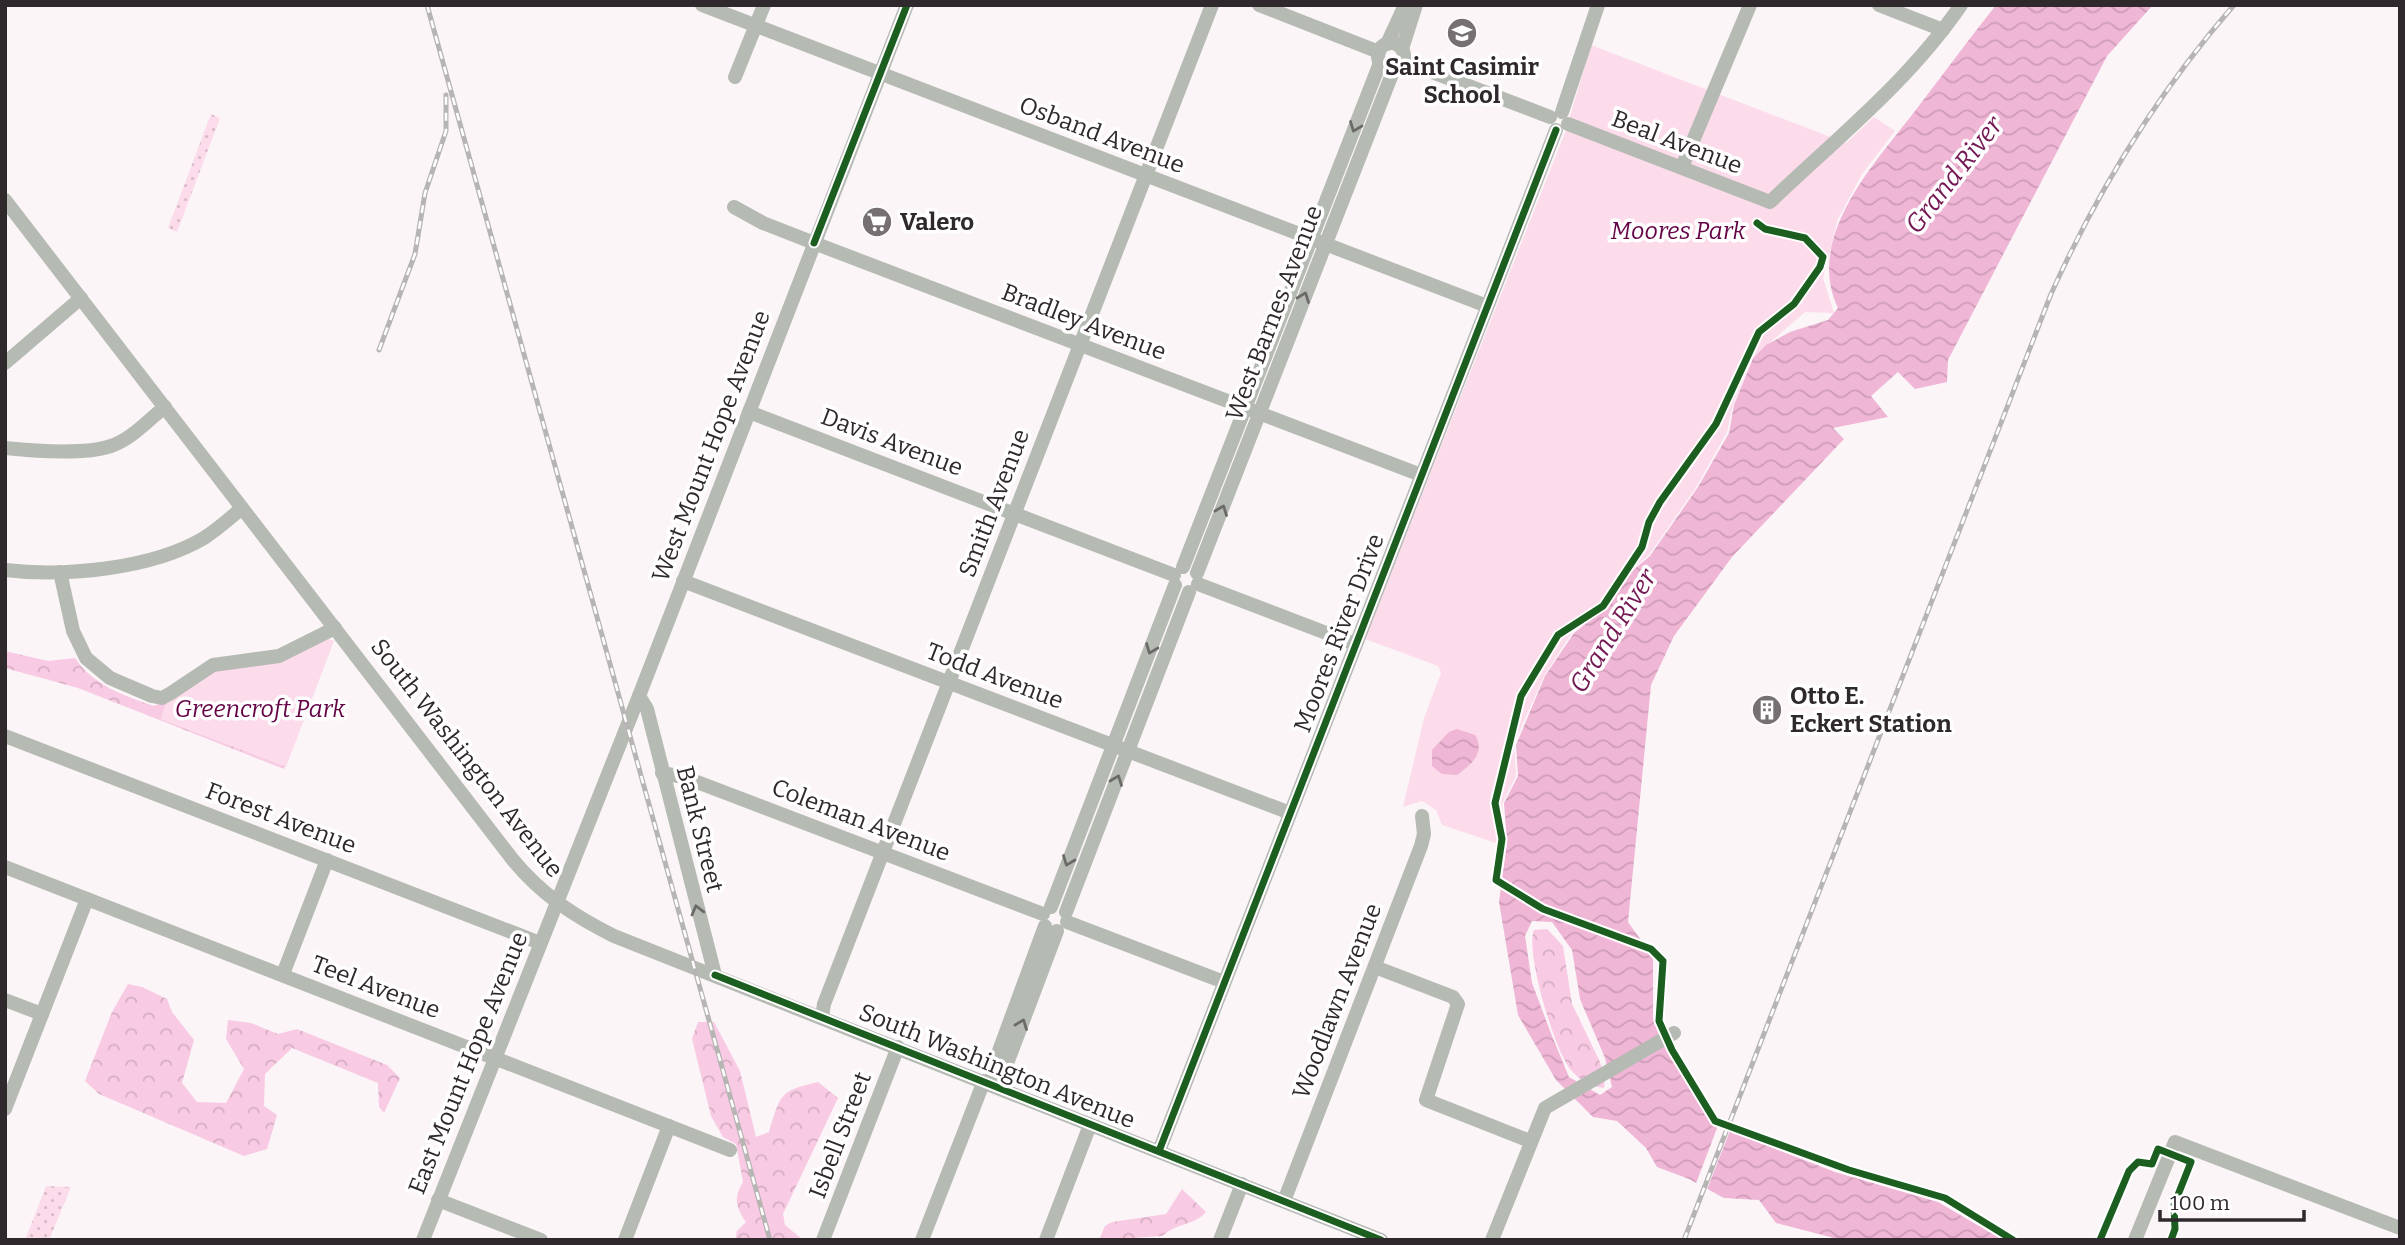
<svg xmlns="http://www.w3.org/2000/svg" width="2405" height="1245" viewBox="0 0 2405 1245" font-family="Bitter,serif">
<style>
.grass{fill:url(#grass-dots)}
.forest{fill:url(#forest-crowns)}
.park{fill:#fcdbeb}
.water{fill:url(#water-waves);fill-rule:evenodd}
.pier{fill:#fbf5f8}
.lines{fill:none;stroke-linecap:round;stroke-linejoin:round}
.minor{stroke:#b5bab3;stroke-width:14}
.rail-casing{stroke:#b7b5b4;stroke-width:5}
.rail{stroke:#fff;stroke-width:2.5;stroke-dasharray:8;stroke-linecap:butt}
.cycleway-casing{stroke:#fff;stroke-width:11}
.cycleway{stroke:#1b5e20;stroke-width:7}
.oneway{stroke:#6b6a69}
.labels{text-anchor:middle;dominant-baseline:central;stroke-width:7;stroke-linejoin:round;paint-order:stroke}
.poi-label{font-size:24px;font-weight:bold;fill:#2f282c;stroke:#fff;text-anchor:start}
.street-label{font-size:24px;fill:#2f282c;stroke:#fff}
.park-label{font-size:24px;font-style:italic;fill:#640446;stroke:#fff}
.water-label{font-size:26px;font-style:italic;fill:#741853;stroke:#fff}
</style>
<defs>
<pattern id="grass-dots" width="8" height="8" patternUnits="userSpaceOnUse" patternTransform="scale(1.75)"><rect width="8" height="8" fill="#fcdbeb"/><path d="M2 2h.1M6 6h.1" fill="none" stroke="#d8bcca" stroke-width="1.8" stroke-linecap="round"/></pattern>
<pattern id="forest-crowns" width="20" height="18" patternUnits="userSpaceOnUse" patternTransform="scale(1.75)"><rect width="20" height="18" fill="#f8cae3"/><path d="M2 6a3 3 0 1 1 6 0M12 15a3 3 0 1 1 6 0" fill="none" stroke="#d5aec3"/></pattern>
<pattern id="water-waves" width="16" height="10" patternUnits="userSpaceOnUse" patternTransform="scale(1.75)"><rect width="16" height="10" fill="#f0b6d6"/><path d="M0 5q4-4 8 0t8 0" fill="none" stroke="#ce9cb8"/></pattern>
</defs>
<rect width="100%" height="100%" fill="#fbf5f8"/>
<g class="grass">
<path d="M211,114l9,4 -43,114 -9,-4z"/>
<path d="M46,1186l25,1 -21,51 3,2h-28z"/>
</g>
<g class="forest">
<path d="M5,651l43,10 27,-3c19,28 48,37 79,48l28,-12 145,-38 -43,113 -206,-81 -73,-20z"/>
<path d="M1547,929l16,17 9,58 28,58 5,16 -1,10c-12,-1 -25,-8 -33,-18 -16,-18 -46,-118 -37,-140z"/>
<path d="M128,984l14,3 25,12 5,13 22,28 -12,43 15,19 29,1 18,-34 -18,-30 2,-19 23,3 27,11 19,-5 90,36 13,13 -16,35 -5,-6 -1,-24 -86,-35 -27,26 -1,32 13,9 -10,34 -23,7 -145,-62 -14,-13 27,-69z"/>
<path d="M698,1022h16l26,49 16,66 13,-5c12,-38 10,-41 49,-50l20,16 -55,116 2,11 18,15h-68l2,-9 9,-9c-10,-15 -13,-24 -3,-40l-7,-38 -13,-7 -12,-21 -19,-77z"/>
<path d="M1182,1189l24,23c-12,14 -31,11 -43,24l-64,4 6,-14 7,-4 54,-8z"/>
</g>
<g class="park">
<path d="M1591,45l255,98 28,-26 21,14 -33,43 -24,45 -15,59 11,35 -29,-1 -53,46 -19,47 -6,27 -30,54 -48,69 -18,15 -23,33 -35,28 -29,45 -30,68 2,32 -14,28 3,42 -63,-21 -6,-15 -14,-9 -19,6 21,-89 17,-45 -3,-7 -73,-27 201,-509z"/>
<path d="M329,639l5,2 -48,126 -126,-48 7,-18 41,-28z"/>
</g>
<g class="water">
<path d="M1996,5h157l-46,51 -159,304 -1,22 -32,7 -17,-17 -27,24 17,21 -55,11 11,11 -112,118 -58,79 -23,49 -23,237 25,35v61l6,16 55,91 121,47 103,30 65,38h-161l-66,-17 -17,-23 -35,-2 -35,-19 -32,-12 -11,-19 -29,-27 -24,-4 -37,-37 -38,-65 -19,-113 8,-60 -3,-39 14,-27 -2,-31 29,-69 29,-43 35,-28 23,-34 18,-15 48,-69 31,-54 5,-28 19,-47 13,-13 24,-13 38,-12 10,-12c-34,-71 37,-145 77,-197 27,-35 53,-71 81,-106zM1532,921l20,1 20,28 8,49 25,59 7,29 -12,8 -31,-18 -17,-41 -20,-53 -7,-47z"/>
<path d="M1457,729l18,6c11,17 -4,30 -18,40l-15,-1 -10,-8v-16l17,-18z"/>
</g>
<path class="pier" d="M1719,1123l12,5 -25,64 -11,-6z"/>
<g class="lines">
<g class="minor">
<path d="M702,5l785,301"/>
<path d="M1259,5l120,47"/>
<path d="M1879,5l64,25"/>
<circle cx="1391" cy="56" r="13"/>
<path d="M1387,44l18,-39"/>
<path d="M1402,49l14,-44"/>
<path d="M1403,61l147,56"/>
<path d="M735,77l29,-72"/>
<path d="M1562,112l36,-107"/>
<path d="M1568,124l202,78c66,-63 139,-121 191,-197"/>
<path d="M1682,167l68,-162"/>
<path d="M5,200l508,660c29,35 61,56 101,76l767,304"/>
<path d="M734,207l29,16 64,25 594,227"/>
<path d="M5,363l76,-65"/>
<path d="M749,412l425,163"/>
<path d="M5,448c29,3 79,7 106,-2 21,-7 37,-26 54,-39"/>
<path d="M1183,567l197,-504"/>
<path d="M5,570c60,7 147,-1 199,-32 14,-9 26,-20 38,-30"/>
<path d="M60,572l13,59 13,27 24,20 42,18 10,2 9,-5 42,-28 66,-9 56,-28"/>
<path d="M1197,573l197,-504"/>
<path d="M683,581l607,232"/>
<path d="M1198,584l157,60"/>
<path d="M639,696l8,13 68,266"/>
<path d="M5,736l535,207"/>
<path d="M662,773l22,4 359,137"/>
<path d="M5,867l725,283"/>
<path d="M1051,907l124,-322"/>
<path d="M1066,912l123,-320"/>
<path d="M1067,922l157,60"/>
<path d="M1375,967l78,30 5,7 -32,96 104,41"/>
<path d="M283,974l44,-114"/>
<path d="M5,1000l37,14"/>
<path d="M822,1017l2,-13 388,-999"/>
<path d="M992,1084l11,-10 54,-143"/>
<path d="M992,1084v-14l53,-144"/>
<path d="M5,1109l82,-210"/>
<path d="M1159,1151l397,-1021"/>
<path d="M438,1200l103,40"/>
<path d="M1284,1201l137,-355 3,-12 -2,-18"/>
<path d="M423,1240l216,-544 268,-691"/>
<path d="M625,1240l44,-114"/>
<path d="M823,1240l75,-193"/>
<path d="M922,1240l62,-159"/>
<path d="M1046,1240l44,-115"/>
<path d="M1220,1240l22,-56"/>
<path d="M1492,1240l53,-132 129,-75"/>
<path d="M2135,1240l40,-98 225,86"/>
</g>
<g class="rail-casing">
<g id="rail">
<path d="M427,5l343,1235"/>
<path d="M379,350l36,-96 10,-61 21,-62v-36"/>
<path d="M1684,1240l367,-946c47,-104 108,-203 183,-289"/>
</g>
</g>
<use href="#rail" class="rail"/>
<g class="cycleway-casing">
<g id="cycleway">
<path d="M1757,223l8,6 40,9 18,19 -3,10 -26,37 -35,28 -43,92 -56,78 -11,20 -7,25 -39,59 -45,29 -37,61 -26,107 7,36 -6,41 47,29 108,40 12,12 -4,60 13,29 43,71 134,49 96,28 68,42"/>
<path d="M814,243l93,-238"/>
<path d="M715,975l666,265"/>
<path d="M1159,1151l397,-1021"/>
<path d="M2100,1240l29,-69 9,-9 14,2 6,-15 33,13 -17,43 1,24 -4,11"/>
</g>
</g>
<use href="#cycleway" class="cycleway"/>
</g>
<defs><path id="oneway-chevron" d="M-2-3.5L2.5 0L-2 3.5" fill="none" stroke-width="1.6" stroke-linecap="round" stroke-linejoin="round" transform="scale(1.75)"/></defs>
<g class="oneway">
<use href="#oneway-chevron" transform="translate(1355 127) rotate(111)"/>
<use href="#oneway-chevron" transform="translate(1304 297) rotate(-69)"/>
<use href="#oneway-chevron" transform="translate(1222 510) rotate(-69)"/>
<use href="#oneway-chevron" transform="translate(1151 649) rotate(111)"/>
<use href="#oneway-chevron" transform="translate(1117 780) rotate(-69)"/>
<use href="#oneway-chevron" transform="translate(1068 861) rotate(111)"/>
<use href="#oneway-chevron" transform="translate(697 910) rotate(-105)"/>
<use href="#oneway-chevron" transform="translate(1022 1024) rotate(-69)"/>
</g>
<defs>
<g id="school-disc" transform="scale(1.575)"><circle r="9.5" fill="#767073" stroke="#fff"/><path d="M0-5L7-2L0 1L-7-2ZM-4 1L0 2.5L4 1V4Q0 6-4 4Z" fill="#fff"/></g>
<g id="supermarket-disc" transform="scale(1.575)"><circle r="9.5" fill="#767073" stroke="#fff"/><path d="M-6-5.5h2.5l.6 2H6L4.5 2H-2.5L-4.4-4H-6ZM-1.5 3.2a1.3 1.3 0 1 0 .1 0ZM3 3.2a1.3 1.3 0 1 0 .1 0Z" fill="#fff"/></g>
<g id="building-disc" transform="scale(1.575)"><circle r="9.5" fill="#767073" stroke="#fff"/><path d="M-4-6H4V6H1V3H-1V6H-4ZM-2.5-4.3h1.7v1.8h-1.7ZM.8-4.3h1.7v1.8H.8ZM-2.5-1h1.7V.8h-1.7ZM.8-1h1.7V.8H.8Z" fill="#fff"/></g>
</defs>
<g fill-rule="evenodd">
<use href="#school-disc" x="1462" y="33"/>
<use href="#supermarket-disc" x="877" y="222"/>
<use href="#building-disc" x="1767" y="710"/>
</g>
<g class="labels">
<g class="poi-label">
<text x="1462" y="67" text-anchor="middle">Saint Casimir<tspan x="1462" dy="28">School</tspan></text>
<text x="900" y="222">Valero</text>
<text x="1790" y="696">Otto E.<tspan x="1790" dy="28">Eckert Station</tspan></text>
</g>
<g class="street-label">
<text transform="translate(1102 135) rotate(21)">Osband Avenue</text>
<text transform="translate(1677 142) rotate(21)">Beal Avenue</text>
<text transform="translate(1274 313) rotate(-69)">West Barnes Avenue</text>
<text transform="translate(1084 322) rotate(21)">Bradley Avenue</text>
<text transform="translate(892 442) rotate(21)">Davis Avenue</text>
<text transform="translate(711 446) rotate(-69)">West Mount Hope Avenue</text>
<text transform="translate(994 503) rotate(-69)">Smith Avenue</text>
<text transform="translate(1339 633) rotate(-69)">Moores River Drive</text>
<text transform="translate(995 676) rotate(21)">Todd Avenue</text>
<text transform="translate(467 758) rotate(52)">South Washington Avenue</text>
<text transform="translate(281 818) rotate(21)">Forest Avenue</text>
<text transform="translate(861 820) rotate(21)">Coleman Avenue</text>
<text transform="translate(700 829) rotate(76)">Bank Street</text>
<text transform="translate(376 987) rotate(21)">Teel Avenue</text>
<text transform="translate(1337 1001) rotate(-69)">Woodlawn Avenue</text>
<text transform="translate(468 1063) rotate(-68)">East Mount Hope Avenue</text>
<text transform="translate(997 1066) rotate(22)">South Washington Avenue</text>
<text transform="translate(840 1135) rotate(-69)">Isbell Street</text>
</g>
<g class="park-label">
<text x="1678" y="231">Moores Park</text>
<text x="260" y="709">Greencroft Park</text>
</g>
<g class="water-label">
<text transform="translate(1954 175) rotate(-52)">Grand River</text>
<text transform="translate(1613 631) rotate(-58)">Grand River</text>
</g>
</g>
<rect width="2405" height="1245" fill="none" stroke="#2f282c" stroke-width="14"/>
<path d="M2160 1210v10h144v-10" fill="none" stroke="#2f282c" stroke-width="3.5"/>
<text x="2170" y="1210" font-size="21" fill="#2f282c" stroke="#ffffff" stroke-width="5" paint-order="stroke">100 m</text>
</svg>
